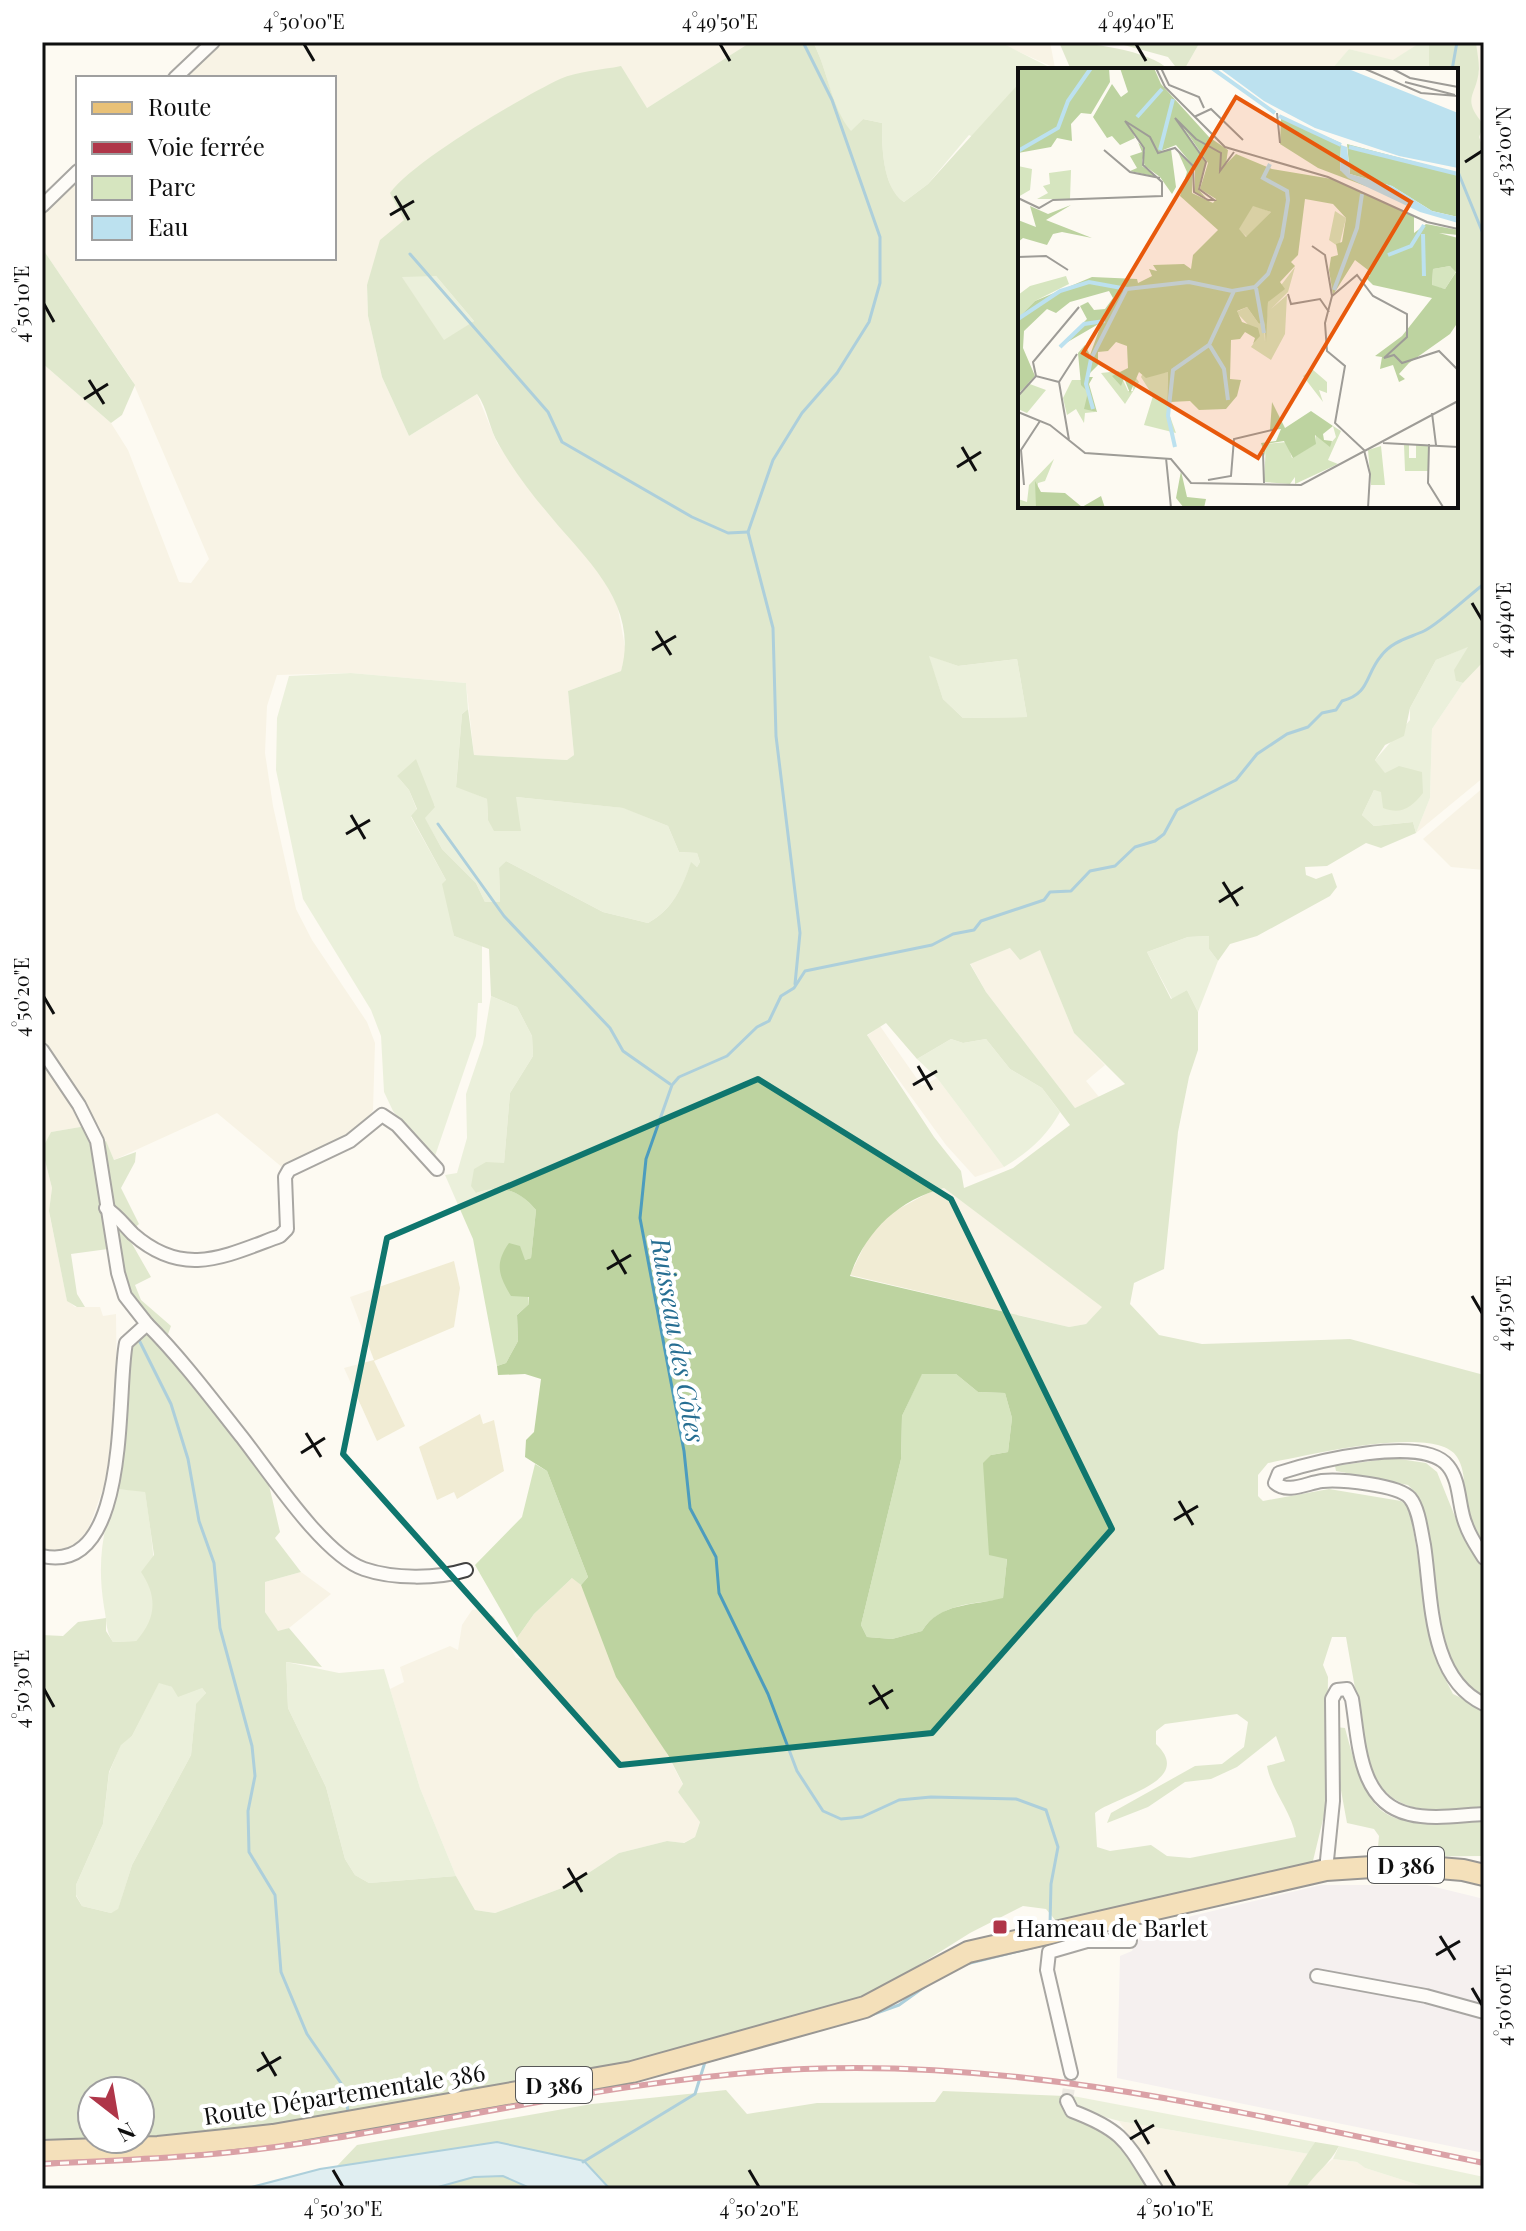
<svg xmlns="http://www.w3.org/2000/svg" width="1526" height="2231" viewBox="0 0 1526 2231" font-family="'Playfair Display',serif">
<style>
.industrial{fill:#eae4ec}
.farmland{fill:#f1ecd4}
.green{fill:#d6e5bf}
.forest{fill:#bdd3a0;fill-rule:evenodd}
.water{fill:#bce1ef;stroke:#4c9cbe;stroke-width:2}
.lines{fill:none;stroke-linecap:round;stroke-linejoin:round}
.stream{stroke:#4c9cbe;stroke-width:3}
.street-tunnel{stroke:#d9d7d0;stroke-width:12;stroke-dasharray:12 6;stroke-linecap:butt}
.street-casing{stroke:#424242;stroke-width:16}
.primary-casing{stroke:#202020;stroke-width:24}
.street{stroke:#fff;stroke-width:12}
.primary{stroke:#e9c177;stroke-width:20}
.rail-casing{stroke:#af3649;stroke-width:6}
.rail{stroke:#fff;stroke-width:3;stroke-dasharray:9;stroke-linecap:butt}
.marked{fill:none;stroke:#0f766e;stroke-width:6;stroke-linejoin:round}
.ticks{fill:none;stroke:#0f0f0f;stroke-width:3}
.poi-dot{fill:#af3649;stroke:#fff;stroke-width:3}
.labels{text-anchor:middle;dominant-baseline:central;stroke-width:8;stroke-linejoin:round;paint-order:stroke}
.shield{fill:#fff;stroke:#575757;stroke-width:2}
.shield-label{font-size:22px;font-weight:bold;fill:#0f0f0f}
.poi-label{font-size:24px;fill:#0f0f0f;stroke:#fff;text-anchor:start}
.street-label{font-size:24px;fill:#0f0f0f;stroke:#fff}
.water-label{font-size:26px;font-style:italic;fill:#266e92;stroke:#fff}
.inset-river{fill:none;stroke:#bce1ef;stroke-width:4}
.inset-road{fill:none;stroke:#9e9c97;stroke-width:2}
.view{fill:#e8590c;fill-opacity:0.15;stroke:#e8590c;stroke-width:4}
.inset-edge{fill:none;stroke:#0f0f0f;stroke-width:4}
.neatline{fill:none;stroke:#0f0f0f;stroke-width:3}
.ticks-label{font-size:20px;text-anchor:middle;fill:#0f0f0f}
</style>
<rect width="100%" height="100%" fill="#fdfaf2"/>
<path class="industrial" d="M1321,1885h106l57,14v254l-367,-75 3,-122 12,-5 14,-24z"/>
<g class="farmland">
<path d="M220,42h531l-104,66 -243,112 -37,65 1,31 14,61 27,59 68,-42 20,49 48,67 50,55 22,39 9,48 -5,19 -53,20 6,64 -7,5 -93,-5 -8,-72 -115,-10 -74,2 -10,31 -2,47 8,53 23,103 16,31 55,82 8,21 -2,67 -8,13 -18,14 -64,31 -66,-55 -103,47 -16,-36 -47,8 -9,18 10,38 -3,24 18,88 8,7h25l3,9 13,-2 1,92h-5l2,32 -6,37 -20,55 -16,18 -16,5 -14,-2v-1188l69,60 17,27 51,132 12,1 18,-24 -77,-179 -90,-132v-35l36,-35v80h256v-180h-152z"/>
<path d="M1000,42h50l5,26 -49,-22z"/>
<path d="M1200,42h221l-28,19 -44,-12 -16,21h-149z"/>
<path d="M1476,42h8v108l-5,-13 4,-12 -12,-15 -1,-14 9,-25z"/>
<path d="M1484,661v116l-68,56 14,-35 2,-69 31,-46z"/>
<path d="M1484,787v83l-33,-3 -28,-28z"/>
<path d="M1010,948l30,1 34,84 31,32 -19,16 13,16 -24,11 -89,-116 -16,-29z"/>
<path d="M880,1026l42,60 15,-8 67,89 -29,10 -29,-32 -79,-109z"/>
<path d="M944,1188l159,119 -17,17 -17,3 -219,-52 21,-43 22,-20 35,-19z"/>
<path d="M454,1261l6,27 -6,39 -80,34 31,65 -28,15 -33,-73 30,-8 -24,-63z"/>
<path d="M480,1414l3,10 11,-4 10,51 -47,28 -3,-7 -17,8 -18,-53z"/>
<path d="M301,1572l30,22 -42,34 -11,4 -13,-20v-30z"/>
<path d="M573,1577l8,8 102,200 -5,7 22,29 -5,16 -12,6 -16,-2 -48,12 -49,32 -75,28 -20,-3 -19,-34 -36,-88 -30,-99 14,-7 -4,-15 50,-21 8,4 4,-25 10,-15 9,-1 13,8 22,41 6,1 -5,-21 17,-24z"/>
<path d="M1119,2121l190,33 -24,35h-123z"/>
<path d="M1333,2159l24,3 8,6 66,21h-126l7,-13z"/>
</g>
<g class="green">
<path d="M813,42h187l55,28h-35v12l-47,55 -4,-2 -41,49 -24,18c-22,-15 -22,-55 -22,-79l-19,-4 -12,13c-20,-24 -23,-62 -38,-90z"/>
<path d="M1421,42h8v28l-97,-1 17,-20 44,11z"/>
<path d="M401,276h35l38,45 -30,20z"/>
<path d="M1469,646l-13,35 7,2 -31,46 -2,69 -14,35 -3,-11 -39,4 -12,-11 12,-25 7,1 4,-17 -10,-14 35,-40v-12l26,-48z"/>
<path d="M928,655l30,11 59,-7 10,58 -64,1 -20,-19z"/>
<path d="M351,673l115,10 2,26 -6,5 -6,72 31,13 1,21 28,-23 108,11 44,18 11,26 18,1 3,9 -3,5 -6,-4c-9,25 -18,46 -43,60l-45,-11 -97,-51 -7,8 1,33h-15l-9,-19 -34,-34 -18,-32 11,-11 -38,-30 12,14 8,20 -6,7 35,63 8,56 28,10v57h-4l-2,33 -41,120 -4,2 -38,-47 -9,-19 -3,-56 -10,-26 -68,-111 -27,-129 1,-52 12,-42z"/>
<path d="M1210,936l-1,13 9,12 -20,51 -11,-22 -15,9 -25,-47 41,-15z"/>
<path d="M491,996l26,11 15,29 1,20 -23,37 -6,70 -28,30c25,-9 44,-3 60,17l-5,48 -6,2 4,44 -12,11 1,26 -12,22 -9,3 -24,-127 -28,-64 12,-2 10,-35 -1,-44 17,-50z"/>
<path d="M951,1039l12,4 23,-4 24,30 32,19 18,24c-14,25 -31,40 -56,55l-67,-89 -20,-19z"/>
<path d="M922,1373l34,1 22,18 27,1 7,25 -4,34 -17,3 16,103 -4,41c-30,5 -63,4 -81,32l-30,8 -25,-2 -6,-12 40,-166 1,-43z"/>
<path d="M535,1464l12,7 41,106 -7,8 -9,-7 -38,36 -17,24 -42,-73 47,-48z"/>
<path d="M117,1489l28,2c4,29 18,112 4,135 -3,5 -9,10 -13,15l-23,1c-8,-12 -6,-21 -9,-35 -7,-44 -2,-77 13,-118z"/>
<path d="M286,1662l53,11 45,-4 36,119 36,88 -87,7 -14,-8 -10,-16 -19,-72 -38,-79z"/>
<path d="M159,1682l13,5 30,1 4,5 -10,12 -5,50 -59,110 -14,45 -7,3 -29,-7 -6,-11v-10l27,-61 6,-51 12,-29 11,-8z"/>
<path d="M1073,2096l242,46 -6,12 -190,-33 -43,-12z"/>
<path d="M1339,2146l145,31v10l-53,2 -66,-21 -8,-6 -24,-3z"/>
</g>
<g class="forest">
<path d="M751,42h62c15,28 18,65 38,89l12,-12 19,4c0,23 0,64 22,79l24,-18 92,-102v424h436v-436h-27v-28h47c1,9 3,19 3,27 -2,28 -19,28 5,56l-5,12 5,13v511l-21,22 -7,-2 -2,-11 14,-23 -32,13 -26,48 -6,28 -19,9 -10,15 10,13 14,-7 23,6 1,21c-12,15 -22,22 -40,15l-2,-16 -7,-2 -12,25 12,11 39,-4 3,11 -35,15 -15,-5 -39,23 -22,1 1,8 10,4 16,-6 5,14 -7,9 -73,40 -27,8 -12,17 -9,-12v-13l-21,1 -41,15 24,47 16,-9 11,22v38l-9,27 -11,55 -14,137 -30,14 -4,21 29,31 43,9 148,-5 134,36v168c-5,-8 -12,-17 -15,-26 -7,-18 -1,-43 -12,-60 -21,-34 -154,0 -189,6l-10,12v21l5,5 66,-12 72,12 8,6 28,156 16,31 31,15v100c-50,1 -90,10 -115,-41l-23,-131h-14l-9,28 5,12 -2,130 -14,58 -256,56 -10,-12 -23,-3 -53,27 -94,59 -212,61 -67,16 -326,55 -131,14v-47h-48v48h23l-73,3v-507l21,1 15,-14 28,-4v13l7,11 23,-1c20,-22 22,-44 5,-69l13,-17 -9,-63 -28,-3 11,-81 2,-58 5,-12 8,-6 16,11 109,138 12,51 -5,6 26,34 -36,10v30l13,19 11,-3 33,39 -36,-5 2,46 38,79 19,72 10,16 14,8 87,-7 19,34 20,3 75,-28 49,-32 48,-12 17,2 11,-6 5,-15 -22,-30 5,-8 -15,-29 -52,-78 -35,-92 7,-8 -41,-106 -22,-14 1,-17 8,-8 7,-53 -16,-5 -27,1 -1,-9 9,-3 12,-22 -1,-26 12,-11v-7l-18,-1c-12,-20 -17,-32 -2,-53l11,3 5,14 6,-2 5,-48c-17,-20 -35,-26 -60,-17l-5,-7 3,-17 12,-7 18,1 6,-70 23,-37 -1,-20 -15,-29 -26,-11 -2,-47 -35,-13 -12,-52 4,-4 -35,-64 6,-7 -8,-19 -12,-14 19,-17 19,48 -10,11 17,31 34,34 9,19h15l-1,-34 7,-7 97,51 45,11c25,-14 34,-35 43,-61l6,5 3,-5 -3,-9 -18,-1 -11,-26 -45,-18 -107,-11 5,34h-27l-6,-11 -1,-21 -31,-12 6,-73 6,-5 6,46 93,5 7,-5 -6,-64 53,-20c19,-68 -37,-113 -75,-160 -17,-20 -34,-43 -47,-66 -10,-16 -11,-36 -22,-51l-68,42 -27,-59 -14,-61 -1,-31 13,-45 24,-20 -14,-27c23,-32 132,-96 170,-114 18,-8 42,-9 61,-13l26,42zM436,276l38,45 -30,19 -42,-63zM929,656l29,10 59,-7 10,58 -64,1 -20,-19zM1010,948l10,12 20,-10 34,83 51,51 -50,24 -89,-116 -16,-28zM886,1023l31,36 34,-20 12,4 23,-4 24,30 32,19 28,37 -57,43 -49,20 -3,-17 -27,-34 -67,-102zM944,1188l158,119 -16,17 -17,3 -219,-51c16,-45 48,-76 94,-88zM922,1374h34l22,18 27,1 7,25 -4,34 -17,3 -8,8 6,92 18,4 -4,39c-30,8 -63,4 -81,33l-30,8 -25,-2 -6,-12 40,-166 1,-43zM159,1683l13,4 6,10 24,-9 4,5 -10,11 -5,51 -59,110 -14,44 -7,4 -29,-7 -6,-10v-11l27,-61 6,-52 12,-27 11,-9zM1237,1714l11,8 -4,25 -22,17 -27,2 -84,47 -4,10 41,-16 37,-25 26,-3 26,-12 39,-31 9,25 -18,5c5,26 24,44 29,71l-106,21 -23,-2 -16,-11 -41,6 -13,-4 -2,-34c20,-17 101,-31 61,-69v-13l9,-7z"/>
<path d="M1059,42c27,0 91,8 110,28h-98z"/>
<path d="M1113,42h87l-16,28h-6l-10,-13z"/>
<path d="M42,248l93,137 -13,30 -11,8 -69,-60z"/>
<path d="M86,1126l7,15 15,108 -37,5 6,40 8,13h-8l-10,-6 -18,-90 3,-23 -10,-39 9,-17z"/>
<path d="M106,1141l8,19 22,-8 -1,10 -14,26 18,36 -6,5 -23,-24 -8,-62z"/>
<path d="M112,1218l15,17 24,42 -16,8 6,15 30,26 -4,11 -39,-45z"/>
<path d="M1393,1458l33,5 11,9 21,52 26,46v129c-65,-44 -42,-141 -68,-206l-8,-8 -72,-14 -1,-5z"/>
<path d="M1336,1727l9,1c27,103 39,96 139,93v35l-112,1 -1,-9 7,-1 1,-11 -5,-7 -27,-6 -12,-65z"/>
<path d="M726,2090l21,24 70,-11 118,-1 8,-11 122,5 1,14 49,26 35,53h-540l-26,-28 -87,-19 -160,24 20,-21 235,-41z"/>
<path d="M1315,2142l24,4c-9,18 -24,27 -34,43h-20z"/>
<path d="M503,2176l29,13h-101l43,-12z"/>
</g>
<path class="water" d="M497,2142l87,19 26,28h-78l-29,-13 -29,1 -43,12h-187l76,-20z"/>
<g class="lines">
<g class="stream">
<path d="M1452,70l5,-28"/>
<path d="M1456,167l28,69"/>
<path d="M410,254l138,158 14,30 130,75 36,16 20,-1"/>
<path d="M438,824l66,92 106,112 13,23 47,33"/>
<path d="M795,984l5,-51 -24,-197 -3,-108 -25,-96 25,-72 29,-47 35,-40 32,-51 11,-39v-46l-48,-137 -29,-58"/>
<path d="M138,1338l33,66 17,55 11,62 15,42 6,65 32,118 3,30 -7,35 1,41 26,43 6,77 26,62 38,55 3,23"/>
<path d="M1050,1924l1,-40 7,-37 -12,-37 -30,-11 -85,-2 -32,3 -37,17 -21,2 -18,-8 -26,-40 -29,-77 -49,-101 -3,-36 -26,-49 -6,-57 -44,-233 6,-59 26,-74 7,-8 48,-21 30,-29 12,-6 12,-25 13,-8 11,-17 127,-26 21,-11 21,-4 7,-9 63,-21 6,-8 21,-1 19,-20 25,-5 20,-19 20,-6 9,-7 13,-24 59,-30 21,-26 30,-20 21,-7 14,-14 14,-3 6,-9c28,-7 23,-26 39,-45 11,-15 28,-18 43,-25 15,-7 44,-35 60,-47"/>
<path d="M966,1964l85,-21"/>
<path d="M871,2015l28,-10 28,-20"/>
<path d="M583,2162l112,-68 10,-32 32,-9"/>
</g>
<path class="street-tunnel" d="M1067,2101l4,-28"/>
<g class="street-casing">
<g id="street">
<path d="M175,78l38,-36"/>
<path d="M42,206l36,-35"/>
<path d="M42,1050l37,55 18,36 21,132 7,23 22,28"/>
<path d="M106,1208c11,7 18,17 27,26 51,45 92,22 147,2l7,-7 -2,-52 4,-7 61,-29 32,-26 15,10 40,44"/>
<path d="M42,1556c90,20 74,-166 84,-213l21,-19c34,34 64,74 94,112 27,34 82,119 123,133 29,10 73,10 102,1"/>
<path d="M1484,1558c-6,-10 -14,-21 -18,-33 -8,-18 -5,-43 -18,-59 -25,-32 -135,-4 -169,7l-4,10c13,11 32,0 47,-2 18,-2 77,4 88,17 9,11 11,33 14,47 8,52 4,133 60,159"/>
<path d="M1326,1870l7,-69 -1,-102 5,-9 10,-1 5,10c7,42 6,103 57,115 23,6 52,1 75,0"/>
<path d="M1317,1976l109,20 58,16"/>
<path d="M1071,2073l-24,-103 2,-18 38,-11h43l-4,-27"/>
<path d="M1067,2101l5,10c53,20 55,32 84,78"/>
</g>
</g>
<g class="primary-casing">
<path id="primary" d="M42,2151l116,-4 115,-12 359,-63 233,-65 103,-55 358,-82 77,-5 60,5 21,5"/>
</g>
<use href="#street" class="street"/>
<use href="#primary" class="primary"/>
<g class="rail-casing">
<path id="rail" d="M42,2164c83,-4 165,-7 248,-19 172,-25 340,-68 514,-76 231,-10 455,48 680,94"/>
</g>
<use href="#rail" class="rail"/>
</g>
<path d="M0 0H1526V2231H0ZM758,1079l193,120 161,330 -180,204 -312,32 -277,-311 44,-216z" fill="#fdfaf2" fill-opacity=".55" fill-rule="evenodd"/>
<path class="marked" d="M758,1079l193,120 161,330 -180,204 -312,32 -277,-311 44,-216z"/>
<path class="ticks" d="M304,44l10,17M720,44l10,17M1136,44l10,17M1465,162l17,-11M395,196l14,24M390,215l24,-14M44,304l10,18M89,380l15,24M84,399l24,-15M962,447l14,24M957,467l24,-15M1472,603l10,17M656,631l15,24M652,650l24,-14M351,815l14,24M346,834l24,-14M1223,882l15,24M1219,902l24,-15M44,997l10,17M918,1066l14,24M913,1085l24,-14M612,1250l14,24M607,1269l24,-14M1472,1296l10,17M306,1433l15,24M301,1453l24,-15M1179,1501l14,24M1174,1520l24,-14M873,1685l15,24M44,1689l10,18M869,1704l24,-14M568,1868l14,24M563,1888l24,-15M1440,1936l15,24M1436,1955l24,-14M1472,1988l10,17M262,2052l14,24M257,2071l24,-14M1135,2120l14,24M1130,2139l24,-14M333,2170l10,17M749,2170l10,17M1165,2170l10,17"/>
<rect class="poi-dot" x="992" y="1919" width="16" height="16" rx="4"/>
<g class="labels">
<g class="shield">
<rect x="1368" y="1847" width="76" height="36" rx="6"/>
<rect x="516" y="2067" width="76" height="36" rx="6"/>
</g>
<g class="shield-label">
<text x="1406" y="1865">D 386</text>
<text x="554" y="2085">D 386</text>
</g>
<g class="poi-label">
<text x="1016" y="1927">Hameau de Barlet</text>
</g>
<g class="street-label">
<text transform="translate(344 2093) rotate(-9)">Route Départementale 386</text>
</g>
<g class="water-label">
<text transform="translate(679 1340) rotate(80)">Ruisseau des Côtes</text>
</g>
</g>
<g transform="translate(1018 68)">
<rect width="440" height="440" fill="#fdfaf2"/>
<path d="M0,98l14,3 -2,21 -12,7zM53,102l-1,29h-33l11,-6 -5,-7 7,-2 -1,-11zM235,137l18,7 -24,25 -9,-8zM317,143l11,7 -7,29 -10,-7zM432,198l7,4 -12,19 -13,-3 1,-17zM277,199l-7,25 -17,17 16,-14 -2,39 -14,26 -20,-13 8,-11 -23,-24 11,-5 12,17 5,-3 1,21 3,-40zM48,208l3,8 -34,17 -17,17v-23l12,-9zM294,301l15,13v11l-8,-3 4,12 -20,-26zM101,303l9,20h5l1,-16 5,7 -14,22 -24,-31zM150,304l-1,36 9,25 -32,-8 9,-29 -12,-19 1,-2zM54,312h10l13,32 -10,1 -1,10 -8,-14 -9,6 -4,-17zM9,315l19,7 -19,23 -9,-4v-11zM315,358l8,5 -13,29 10,4 -43,20v-7l-5,7 -26,-2 2,-38 21,-2 5,16 23,-14 1,-9 14,9 6,-7zM386,376h5v14h7v-14l12,1v26h-23zM363,378l4,39h-14l-3,-35zM36,391l-9,22 -7,2 -2,25h-18v-9l9,3 2,-17z" fill="#d6e5bf"/>
<path d="M0,0h91l1,14 -19,32 -10,-1 -10,11 1,17 -15,-3 -6,9 -33,6zM102,0h34l7,16 48,53 19,13 -2,14 10,-10 36,15 60,10 82,37v17l12,-9 32,6v5l-19,-2 19,5v84l-8,12 -41,29 -10,11 6,5 -6,3 -6,-17 -13,4 2,-12 -7,-1 27,-20 30,-38 -59,-13 -8,-8 5,-1 -2,-6 -13,-10 -22,35 -4,-25 2,-13 7,-2 -2,-11 6,-2 4,-24 -13,-14 -28,-5 -7,56 -7,7 4,4 -15,16 5,7 -17,13 -2,40 -2,-21 -5,3 -12,-17 -10,4 5,11 16,6 2,8 -7,8 2,-6 -10,-6 -5,7 -9,1 -1,39 11,1 -4,16 -11,13 -27,1 -9,-9 -20,1 -3,6 1,-36 -22,6 -7,-6 -9,21 -6,-15 -3,8 -9,-10 16,-8 -1,-22 -11,-4 -8,9 -10,1v13l-12,12h7l-4,7 8,28 -13,-3 4,-17 -7,-7 -3,-32 7,-8 5,10 12,-33 -43,25 28,-28 -7,-13 8,-4 6,8 11,-1 8,-11 -4,-7 -39,11 -14,11 -9,-4 -23,22 -1,17 12,28 -17,18v-76l17,-17 57,-24 45,2 1,4 14,-7 -3,-7 8,2 -4,-6 31,-1 7,5 2,-14 25,-25 -38,-34 7,-24 -9,-20 15,15 -1,26 21,10 3,-4 -16,-10 8,-26 -27,-39 25,39 -8,26 8,9 -11,-6v-24l-19,-23 -18,7 13,-3 5,38 -4,7 -12,-17 -15,-11 -3,-8v8l15,11 -27,-6 7,-3 -7,-12 12,-4 -4,-10 5,6v7l2,-5 -13,-19 3,7 -15,7 -8,-9 -5,2 -14,-21 19,-33 9,13 7,-5zM235,138l18,6 -25,25 -7,-8zM432,198l6,6 -11,17 -13,-4 1,-16zM263,49l60,26 -1,27 28,17 -50,-19 -38,-24zM329,76l111,29v44l-26,-6 -40,-25 -42,-12zM53,137l-25,15 46,18 -30,-6 -9,2 -6,11 -24,-7 -5,4v-22l18,7 -6,-21 18,8zM254,334l13,26 26,-17 22,15 -10,8 1,6 8,1 -2,6 -15,-12 1,9 -23,14 -9,-17 -18,3 -1,12 -4,-13 15,-2 5,-12 -11,1zM163,403l6,26 19,2 -2,9h-20l-8,-10zM17,413l6,11 24,1 17,14 19,-11 4,12h-69z" fill="#bdd3a0" fill-rule="evenodd"/>
<path d="M201,0h127l112,45v55l-59,-12 -84,-28 -51,-27zM323,77l6,2 3,27 42,12 40,25 26,6v6l-38,-11 -72,-34 -8,-8z" fill="#bce1ef"/>
<path class="inset-river" d="M194,0l63,45M261,48l62,29M119,49l25,-28M331,79l109,27M142,82l13,-51M0,83l40,-23 10,-27 23,-33M405,166l1,42M370,187l23,-9 13,-21M238,220l8,45M316,222l23,-62 5,-34M0,251l42,-28 29,-9 38,7 62,-7 43,9 23,-4 13,-13 14,-37 6,-37 -1,-9 -24,-13 7,-14M192,278l14,23 4,31M42,279l24,-23 21,-3M75,341l-7,-25 5,-25 35,-69M157,379l-7,-31 5,-46 36,-25 25,-54"/>
<path class="inset-road" d="M138,0l9,19 60,60 103,30 99,45 31,7M143,0l8,17 30,12 5,11M345,0l58,25 37,3M373,0l19,10 48,9M387,14l50,13M259,45l3,30M176,49l17,-8 32,31M86,82l26,22 30,6M0,130l21,10 14,-8 109,-4v-14l-19,-17 1,-17 -19,-27 25,16 8,16 17,-5 18,18 1,26 14,8h6l-15,-11 7,-27 -31,-44 21,21 25,14 -1,18 14,-19M294,178l13,9 7,41 25,-21 16,21 34,18v23l-23,21 10,-3 8,8 37,-12 19,19M0,189l28,-1 22,14M270,226l3,10 29,-5 9,13M314,228l-7,27 2,28 18,15 -10,57 29,27 6,24 -2,34M18,308l-3,-14 46,-55M41,314l10,58M41,314l18,-28M0,328l18,-20 23,6M0,344l32,13 35,28 86,6 20,24 110,2 157,-84M414,345l4,32M365,375l75,4M411,376l-1,39 15,24M245,385l1,30M148,390l5,50M190,412l23,-4 3,-37 42,-10M6,417l-3,-35 19,-29"/>
<path class="view" d="M218,29l175,105 -153,256 -175,-105z"/>
<rect width="440" height="440" class="inset-edge"/>
</g>
<rect width="1526" height="2231" fill="none" stroke="#ffffff" stroke-width="88"/>
<rect x="76" y="76" width="260" height="184" fill="#ffffff" stroke="#9f9f9f" stroke-width="2"/>
<rect x="92" y="102" width="40" height="12" fill="#e9c177" stroke="#9f9f9f" stroke-width="2"/>
<text x="148" y="116" font-size="24" fill="#0f0f0f">Route</text>
<rect x="92" y="142" width="40" height="12" fill="#af3649" stroke="#9f9f9f" stroke-width="2"/>
<text x="148" y="156" font-size="24" fill="#0f0f0f">Voie ferrée</text>
<rect x="92" y="176" width="40" height="24" fill="#d6e5bf" stroke="#9f9f9f" stroke-width="2"/>
<text x="148" y="196" font-size="24" fill="#0f0f0f">Parc</text>
<rect x="92" y="216" width="40" height="24" fill="#bce1ef" stroke="#9f9f9f" stroke-width="2"/>
<text x="148" y="236" font-size="24" fill="#0f0f0f">Eau</text>
<g transform="translate(116 2115) rotate(149)"><circle r="38" fill="#ffffff" stroke="#9f9f9f" stroke-width="2"/>
<path d="M0-6L14 30L0 20L-14 30Z" fill="#af3649"/>
<text y="-12" font-size="22" font-weight="bold" text-anchor="middle" fill="#0f0f0f">N</text>
</g>
<rect x="44" y="44" width="1438" height="2143" class="neatline"/>
<g class="ticks-label">
<text x="304" y="29">4°50'00"E</text>
<text x="720" y="29">4°49'50"E</text>
<text x="1136" y="29">4°49'40"E</text>
<text transform="translate(1504 151) rotate(-90)" y="7">45°32'00"N</text>
<text transform="translate(22 304) rotate(-90)" y="7">4°50'10"E</text>
<text transform="translate(1504 620) rotate(-90)" y="7">4°49'40"E</text>
<text transform="translate(22 997) rotate(-90)" y="7">4°50'20"E</text>
<text transform="translate(1504 1313) rotate(-90)" y="7">4°49'50"E</text>
<text transform="translate(22 1689) rotate(-90)" y="7">4°50'30"E</text>
<text transform="translate(1504 2005) rotate(-90)" y="7">4°50'00"E</text>
<text x="343" y="2216">4°50'30"E</text>
<text x="759" y="2216">4°50'20"E</text>
<text x="1175" y="2216">4°50'10"E</text>
</g>
</svg>
